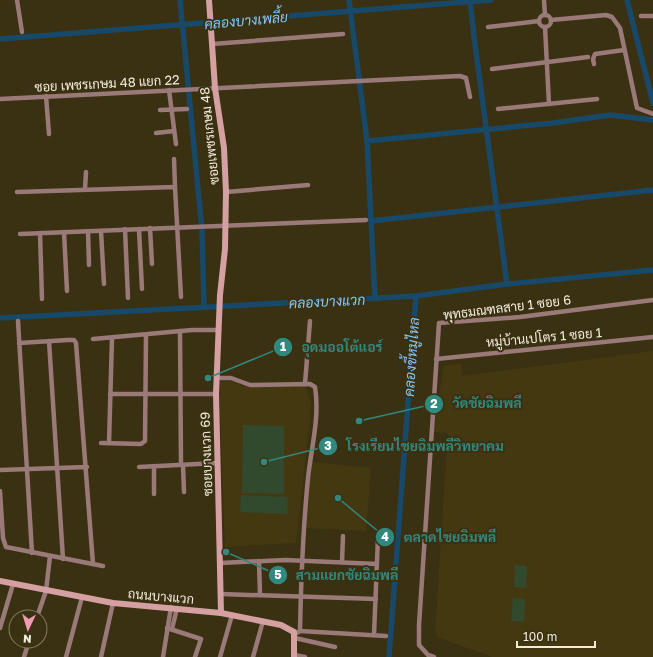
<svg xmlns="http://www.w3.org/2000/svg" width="653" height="657" viewBox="0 0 653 657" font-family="'Golos Text',Sarabun,sans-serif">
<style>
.built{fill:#443811}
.green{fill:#314a2d}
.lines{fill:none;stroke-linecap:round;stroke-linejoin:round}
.canal{stroke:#184968;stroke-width:5.5}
.street{stroke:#9a7979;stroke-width:4.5}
.secondary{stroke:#d5a0a1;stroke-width:6}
.labels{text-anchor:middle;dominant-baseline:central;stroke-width:4;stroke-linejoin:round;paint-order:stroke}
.street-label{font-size:13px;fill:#f2ecdb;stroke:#3a3112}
.water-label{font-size:14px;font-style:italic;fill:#83c7f8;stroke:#3a3112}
.leader{fill:none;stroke:#31887e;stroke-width:1.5}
.callout-dot{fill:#31887e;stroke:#3a3112;stroke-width:1.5}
.mark-label{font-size:12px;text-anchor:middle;font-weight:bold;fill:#fff}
.callout-label{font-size:14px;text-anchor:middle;font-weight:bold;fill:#31887e;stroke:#3a3112;stroke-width:4;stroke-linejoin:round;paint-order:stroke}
</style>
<rect width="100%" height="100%" fill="#3a3112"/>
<g class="built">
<path d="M653,351v306h-161l-55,-20 -2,-6 13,-198 -15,-1 11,-66 17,-3 1,13z"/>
<path d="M219,382h15l10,4h60l2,2 5,14 -1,17 -14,124 -71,4z"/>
<path d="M312,462l59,6 -5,63 -61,-3z"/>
</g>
<g class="green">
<path d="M243,425l41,1v68l-42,-1z"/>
<path d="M241,495l47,2 -1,17 -47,-2z"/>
<path d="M515,565l12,1 -1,22 -12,-1z"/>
<path d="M513,598l12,1 -1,23 -13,-1z"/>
</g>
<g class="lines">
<g class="canal">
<path d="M180,0l22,231 2,76"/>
<path d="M349,0l18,141 8,158"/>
<path d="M470,0l4,37 33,247"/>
<path d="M627,0l26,103"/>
<path d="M0,39l491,-39"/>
<path d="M367,141l186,-18 57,-8 43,5"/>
<path d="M371,221l282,-31"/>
<path d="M0,318l416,-22 91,-12 146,-14"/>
<path d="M389,657l27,-361"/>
</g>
<g class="street">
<path d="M17,0l5,32"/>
<path d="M544,0l1,15"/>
<circle cx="545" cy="21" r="6"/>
<path d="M641,16h12"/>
<path d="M551,20l55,-5 6,2 8,11 17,80 16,6"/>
<path d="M488,27l51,-6"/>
<path d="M545,27l4,77"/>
<path d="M212,44l131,-10"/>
<path d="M594,64l-1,-5 2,-5 29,-4"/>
<path d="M492,69l96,-12"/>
<path d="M169,90l7,54"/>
<path d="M46,96l3,38"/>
<path d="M0,99l460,-23 6,2 4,19"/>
<path d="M498,109l99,-10"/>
<path d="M160,110l27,-1"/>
<path d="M156,133l18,-2"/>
<path d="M174,159l1,28"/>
<path d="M85,189l1,-17"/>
<path d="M17,192l158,-5 6,110"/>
<path d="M226,192l82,-7"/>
<path d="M150,228l2,36"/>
<path d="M125,229l3,69"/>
<path d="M139,229l3,60"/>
<path d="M88,231l1,34"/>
<path d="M101,231l3,53"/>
<path d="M64,232l3,59"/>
<path d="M40,233l2,66"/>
<path d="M20,234l346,-14"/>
<path d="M18,321l14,232"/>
<path d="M180,331l1,134"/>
<path d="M93,339l99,-9h27"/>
<path d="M49,341l14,218"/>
<path d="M19,343l49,-3h6l2,3 17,221"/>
<path d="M436,359l217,-22"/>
<path d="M217,378h14l19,7 60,-1 5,3c5,30 -4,62 -7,91 -5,51 -7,102 -8,153l-5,3"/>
<path d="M305,384l5,-63"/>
<path d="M110,394h106"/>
<path d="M101,443l40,1 4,-3 1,-106"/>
<path d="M109,443l3,-105"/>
<path d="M183,465l1,27"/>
<path d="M139,467l78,-4"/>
<path d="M0,470l87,-3"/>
<path d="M0,491l3,47 3,9 97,19"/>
<path d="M154,494v-28"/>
<path d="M259,561l1,34"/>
<path d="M342,562l1,-26"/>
<path d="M220,563l65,-3 92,4"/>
<path d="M221,594l155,5"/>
<path d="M37,617l9,-26 4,-35"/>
<path d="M0,628l13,-44"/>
<path d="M167,628l34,11 -6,18"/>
<path d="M172,629l5,-21"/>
<path d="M300,631l86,5"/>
<path d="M374,635l4,-98"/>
<path d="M295,638l40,9"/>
<path d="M294,655l11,2"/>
<path d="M24,657l5,-16"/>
<path d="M66,657l16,-60"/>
<path d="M101,657l12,-54"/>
<path d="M163,657l8,-50"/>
<path d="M220,657l12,-42"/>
<path d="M253,657l10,-36"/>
<path d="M434,657l-6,-2 -9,-10v-20l20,-302 81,-6 133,-17"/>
</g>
<g class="secondary">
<path d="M209,0l6,88 9,60 2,44 -1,57 -5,46 -4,99 5,219"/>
<path d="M0,581l113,22 108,10 60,12 13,7v25"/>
</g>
</g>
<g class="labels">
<g class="street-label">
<text transform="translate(107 83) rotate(-3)">ซอย เพชรเกษม 48 แยก 22</text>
<text transform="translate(209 136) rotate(-96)">ซอยเพชรเกษม 48</text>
<text transform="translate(507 307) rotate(-7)">พุทธมณฑลสาย 1 ซอย 6</text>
<text transform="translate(544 337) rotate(-5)">หมู่บ้านเปโตร 1 ซอย 1</text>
<text transform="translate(206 454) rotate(-92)">ซอยบางแวก 69</text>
<text transform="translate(161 596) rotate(5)">ถนนบางแวก</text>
</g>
<g class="water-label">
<text transform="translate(246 20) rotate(-5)">คลองบางเพลี้ย</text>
<text transform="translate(327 301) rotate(-3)">คลองบางแวก</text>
<text transform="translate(411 357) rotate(-86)">คลองขี้หมูไหล</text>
</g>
</g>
<path class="leader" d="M208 378L283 347M359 421L434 404M264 462L328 446M338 498L385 537M226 552L278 575"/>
<g class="callout-dot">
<circle cx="208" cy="378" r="4"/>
<circle cx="359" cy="421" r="4"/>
<circle cx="264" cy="462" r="4"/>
<circle cx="338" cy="498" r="4"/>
<circle cx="226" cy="552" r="4"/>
<circle cx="283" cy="347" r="10"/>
<circle cx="434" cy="404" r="10"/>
<circle cx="328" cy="446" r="10"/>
<circle cx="385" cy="537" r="10"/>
<circle cx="278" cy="575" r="10"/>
</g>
<g class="mark-label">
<text x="283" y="351">1</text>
<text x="434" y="408">2</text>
<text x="328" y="450">3</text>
<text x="385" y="541">4</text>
<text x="278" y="579">5</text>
</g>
<g class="callout-label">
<text x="342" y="352">อุดมออโต้แอร์</text>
<text x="487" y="408">วัดชัยฉิมพลี</text>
<text x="425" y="451">โรงเรียนไชยฉิมพลีวิทยาคม</text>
<text x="450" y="542">ตลาดไชยฉิมพลี</text>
<text x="347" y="580">สามแยกชัยฉิมพลี</text>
</g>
<g transform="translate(28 629) rotate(184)"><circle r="19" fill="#3a3112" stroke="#847c62"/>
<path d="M0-3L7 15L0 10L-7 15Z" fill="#f19ab2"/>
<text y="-6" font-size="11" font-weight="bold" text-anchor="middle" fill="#f2ecdb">N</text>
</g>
<path d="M517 641v6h78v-6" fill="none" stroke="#f2ecdb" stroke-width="2"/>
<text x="523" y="641" font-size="12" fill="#f2ecdb" stroke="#3a3112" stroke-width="3" paint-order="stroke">100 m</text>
</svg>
